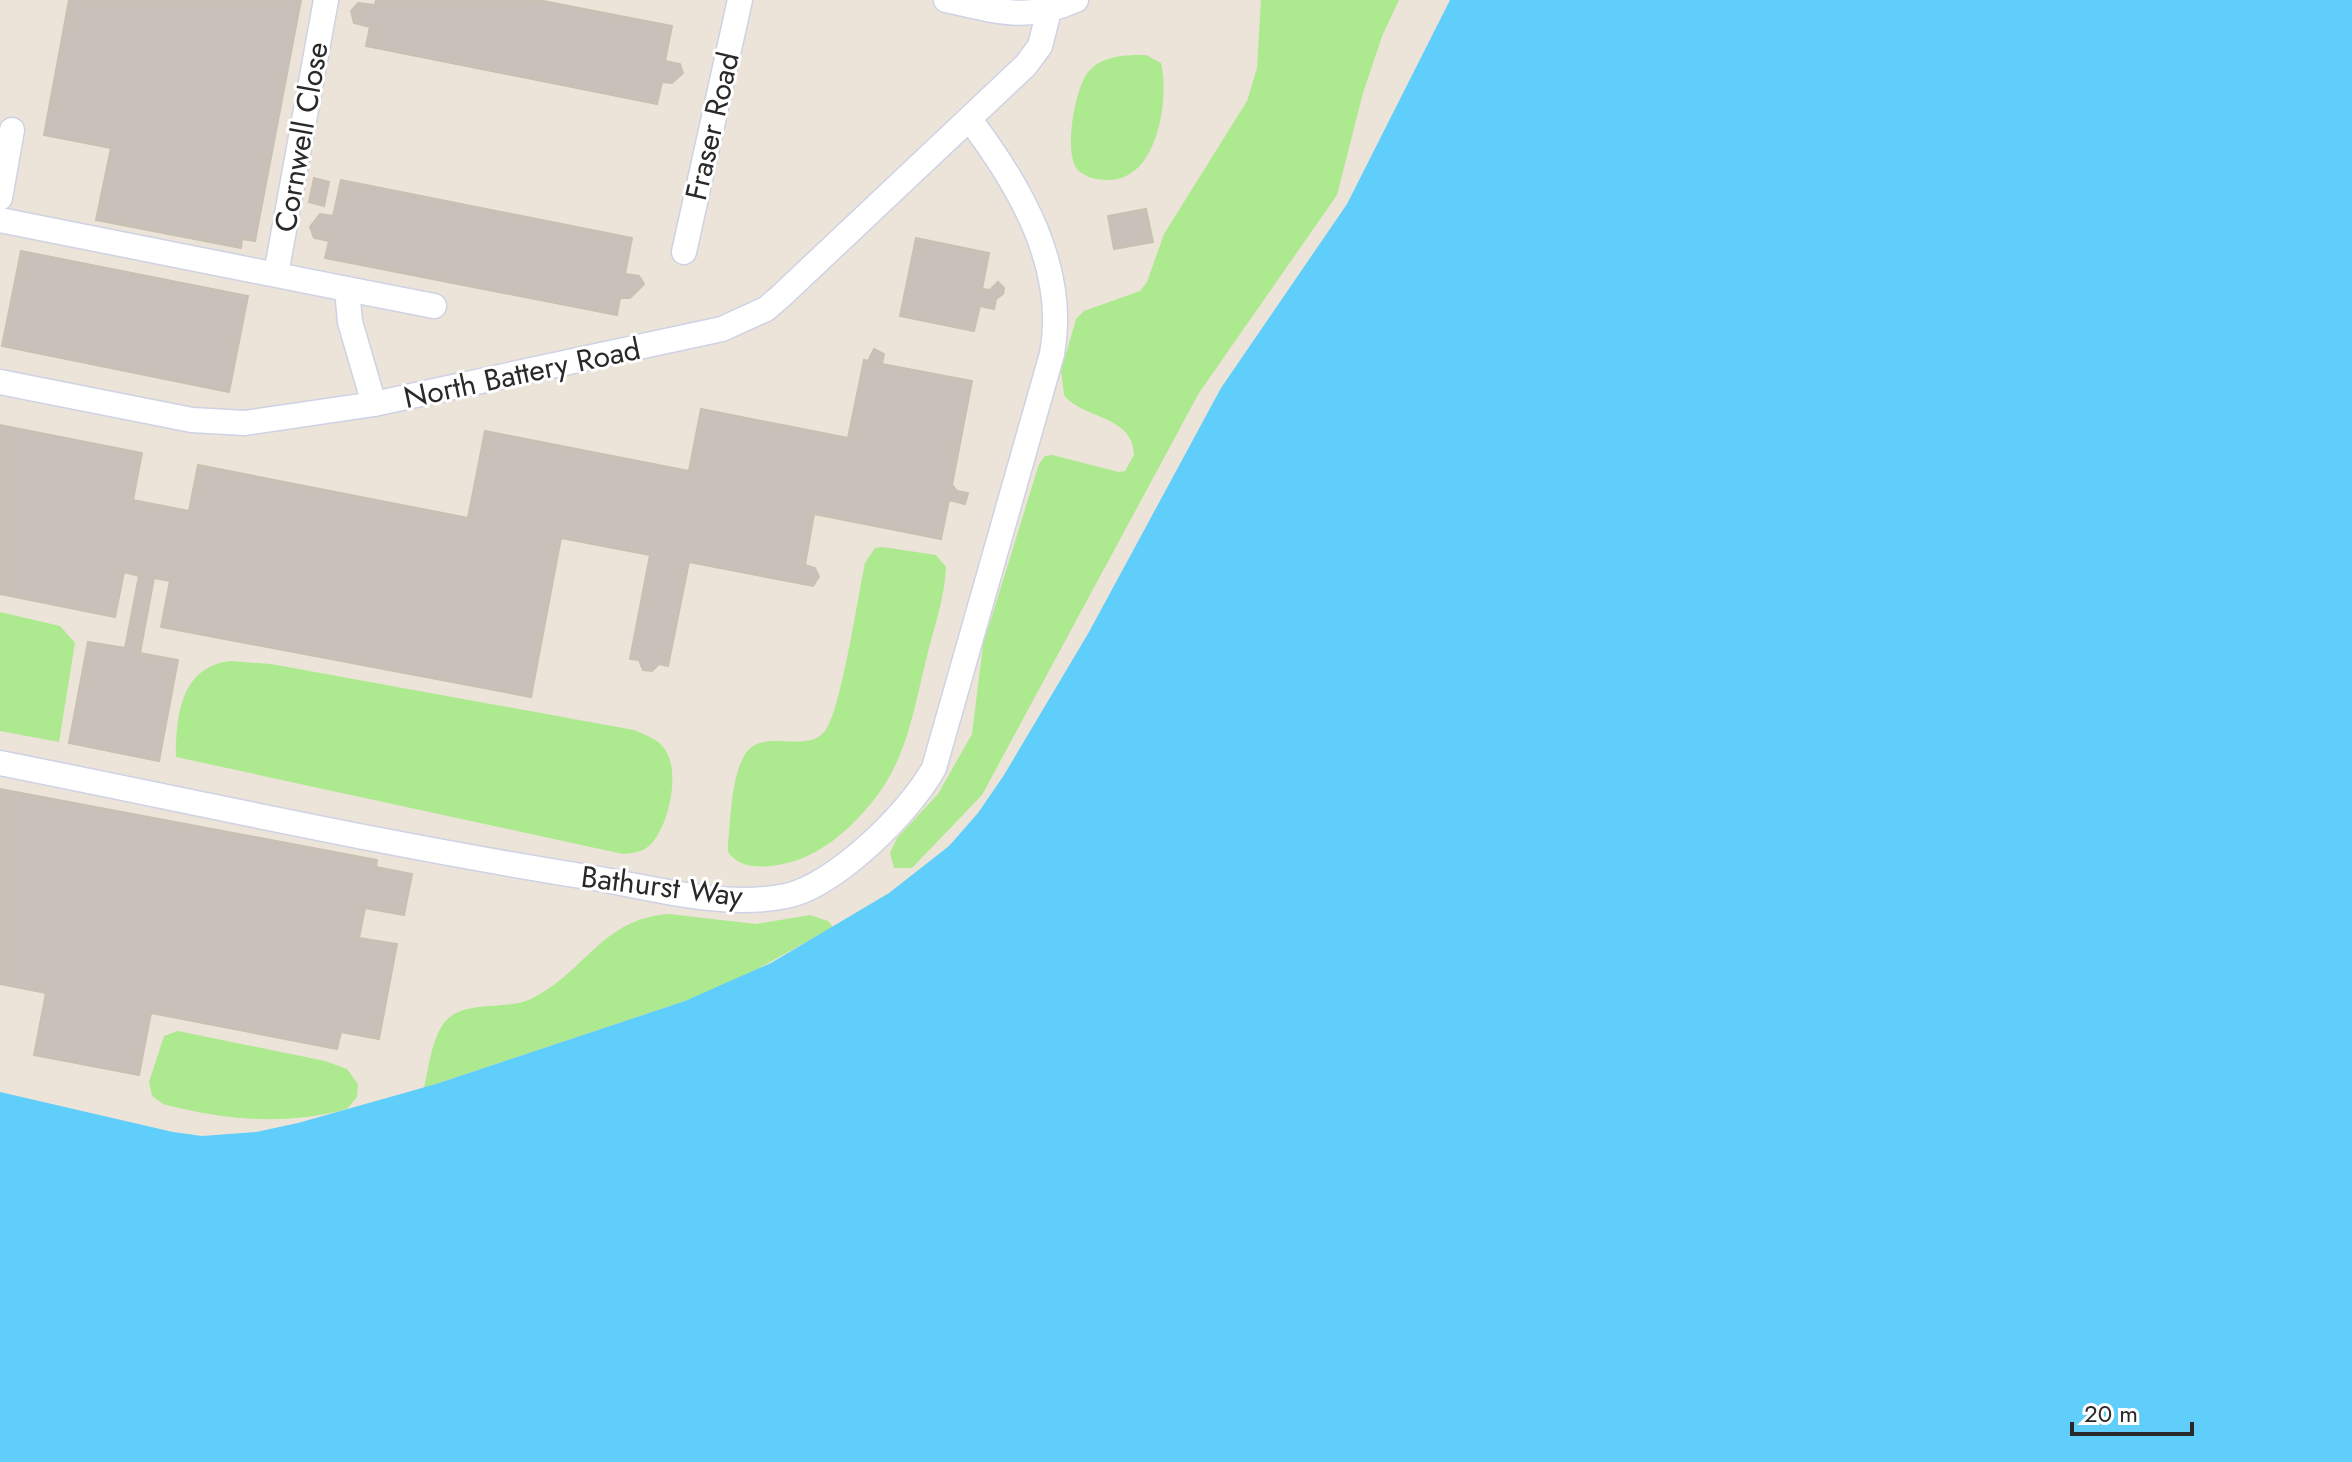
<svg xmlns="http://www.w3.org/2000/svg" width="2352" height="1462" viewBox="0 0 2352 1462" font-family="Jost,sans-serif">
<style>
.green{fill:#ace98f}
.water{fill:#60cefa}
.building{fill:#c8c1b9;stroke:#c8c1b2;stroke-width:2}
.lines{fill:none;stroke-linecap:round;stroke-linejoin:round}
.service-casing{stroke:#ced2e4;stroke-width:27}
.service{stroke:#fff;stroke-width:24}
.labels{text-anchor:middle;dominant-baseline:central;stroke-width:6;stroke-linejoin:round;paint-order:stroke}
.street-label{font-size:30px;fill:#292929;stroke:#fff}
</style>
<rect width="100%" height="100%" fill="#ede4d9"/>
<g class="green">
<path d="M1261,0h138l-16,34 -20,59 -26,102 -138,198 -217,402 -70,73h-18l-4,-15 7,-15 41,-44 34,-60 11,-89 56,-181 6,-8 7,-1 67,17 6,-1 9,-16c0,-40 -52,-36 -70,-60l-3,-24 15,-52 8,-8 56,-20 7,-9 17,-48 83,-133 10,-33z"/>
<path d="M1146,55l15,8c9,37 -4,119 -54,117 -10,0 -22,-3 -29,-10 -15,-16 -3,-84 11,-99 14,-16 38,-16 57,-16z"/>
<path d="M883,547l53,8 10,12c-1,30 -12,60 -19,89 -18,73 -22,119 -80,173 -20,18 -43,32 -69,36 -18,3 -39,3 -50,-13v-9c3,-27 3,-61 15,-85 16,-34 62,-2 82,-27 16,-20 33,-136 40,-168l10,-15z"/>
<path d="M0,612l60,14 15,17 -16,99 -59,-11z"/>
<path d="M230,661l41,3 363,66c12,5 26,10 32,21 14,23 3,73 -14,92 -8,9 -18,10 -29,11l-447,-97c0,-42 5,-90 54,-96z"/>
<path d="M669,914l87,10 54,-9 18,6 5,6 -99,55 -49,19 -261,87c5,-21 7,-47 20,-65 18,-24 62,-12 87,-24 56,-28 70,-80 138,-85z"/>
<path d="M178,1031l147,30 22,8 11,15 -1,13 -10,12c-61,17 -124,11 -184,-5l-11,-8 -3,-14 15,-46z"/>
</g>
<path class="water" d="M1450,0h902v1462h-2352v-370l173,40 29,4 54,-4 42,-9 138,-39 249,-83 86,-38 118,-70 60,-47 29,-33 26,-38 85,-143 132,-244 126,-184z"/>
<g class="building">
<path d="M69,0h232l-46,241 -13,-2 -1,9 -145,-28 15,-72 -67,-13z"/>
<path d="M376,0h162l134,26 -7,35 15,3 3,9 -11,10 -10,-1 -5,22 -291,-58 4,-19 -16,-4 -3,-12 7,-8 17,2z"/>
<path d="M314,178l15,4 -5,24 -15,-4z"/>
<path d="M341,180l291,58 -7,36 14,2 5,8 -14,14h-10l-3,17 -292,-57 4,-17 -15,-3 -4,-11 10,-13 13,2z"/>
<path d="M1146,209l7,33 -39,7 -6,-33z"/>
<path d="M916,238l73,15 -7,36 8,1 8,-8 6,6 -1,6 -7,5 -2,10 -14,-3 -6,25 -74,-15z"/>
<path d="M21,251l227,45 -19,96 -227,-46z"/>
<path d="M874,349l10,5 -2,10 90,17 -20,104 5,6 11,2 -3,11 -16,-4 -8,39 -127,-25 -9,51 10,3 4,9 -6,9 -124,-24 -21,104 -9,-2 -7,7 -9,-1 -4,-10 -9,-1 20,-104 -89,-17 -30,159 -370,-70 9,-46 -16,-3 -14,75 38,7 -19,101 -90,-18 19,-101 37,6 14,-72 -15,-4 -9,45 -115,-23v-169l142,28 -9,47 56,11 9,-46 270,53 17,-87 204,40 12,-62 147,29 16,-78 4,1z"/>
<path d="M0,789l377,71 -1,7 36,7 -8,41 -39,-7 -6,30 38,6 -18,95 -38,-7 -4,17 -186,-36 -12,62 -105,-20 12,-62 -46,-9z"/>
</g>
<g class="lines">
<g class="service-casing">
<g id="service">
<path d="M946,0c51,11 80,22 130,0"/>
<path d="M0,198l12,-68"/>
<path d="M0,220l347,69 3,33 24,82"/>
<path d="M684,252l56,-252"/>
<path d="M276,274l50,-274"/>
<path d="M347,289l87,17"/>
<path d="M0,382l192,38 53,3 129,-19 348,-75 44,-20 14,-12 246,-232 14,-19 9,-35"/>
<path d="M0,763c196,39 391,83 588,114 62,10 134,32 198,19 49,-10 124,-84 148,-128l118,-414c16,-86 -32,-168 -82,-234"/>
</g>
</g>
<use href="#service" class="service"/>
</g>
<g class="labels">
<g class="street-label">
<text transform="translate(712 126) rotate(-77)">Fraser Road</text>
<text transform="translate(301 137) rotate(-80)">Cornwell Close</text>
<text transform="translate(522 373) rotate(-12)">North Battery Road</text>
<text transform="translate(662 886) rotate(7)">Bathurst Way</text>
</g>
</g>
<path d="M2072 1422v12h120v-12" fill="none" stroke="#292929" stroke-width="4"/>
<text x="2084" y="1422" font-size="24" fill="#292929" stroke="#ffffff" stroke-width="6" paint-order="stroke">20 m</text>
</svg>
